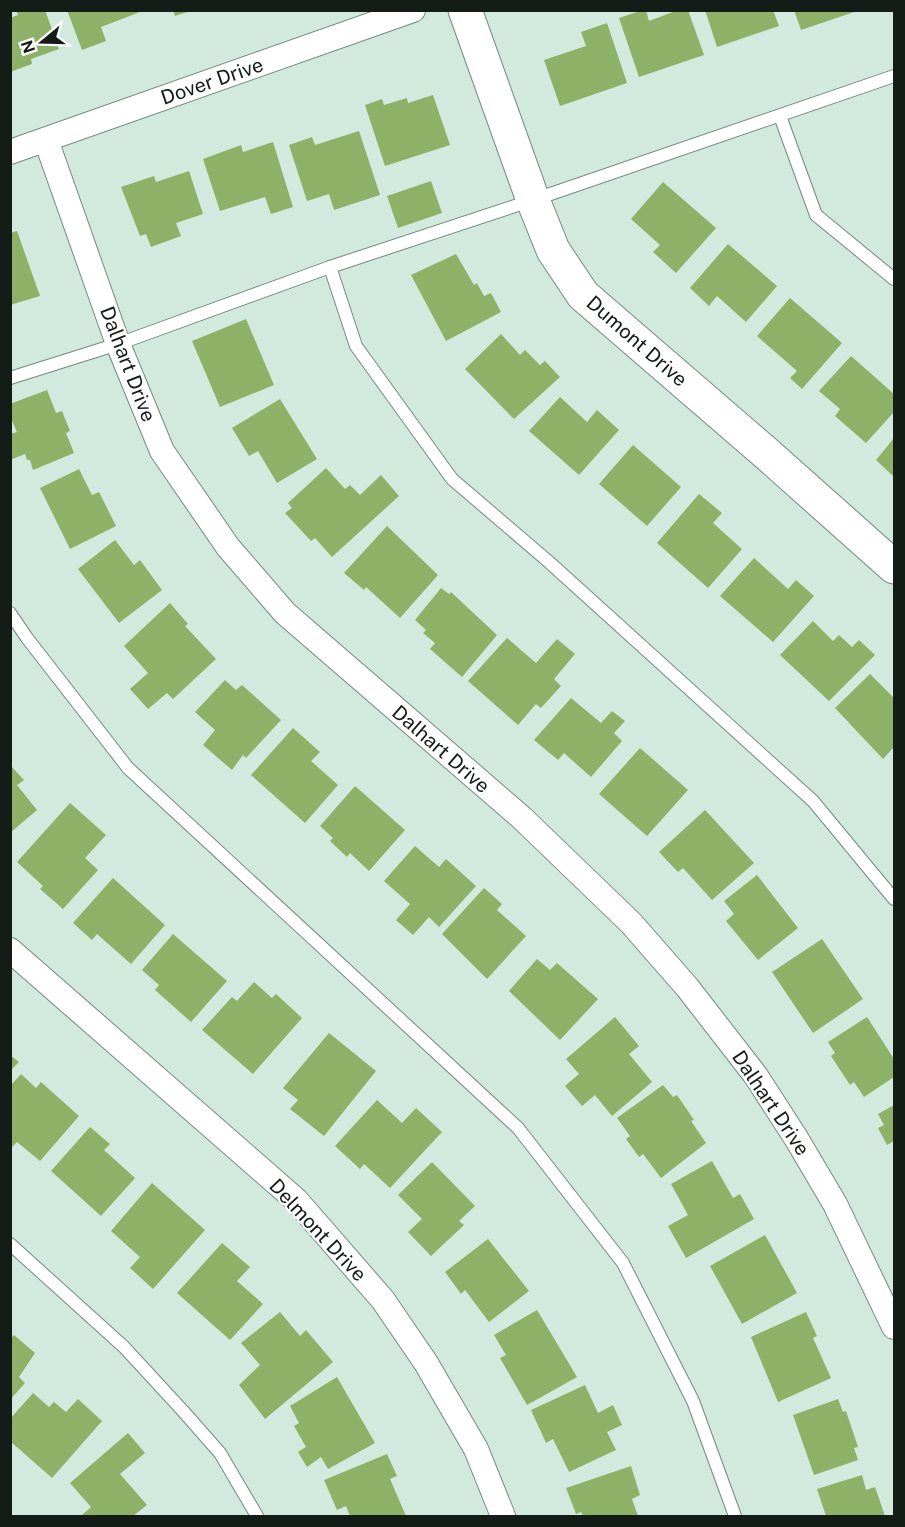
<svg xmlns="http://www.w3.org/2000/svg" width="905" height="1527" viewBox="0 0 905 1527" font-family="'Public Sans',sans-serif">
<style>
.building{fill:#8db167}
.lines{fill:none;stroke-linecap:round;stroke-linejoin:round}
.lane-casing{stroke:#748a7e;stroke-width:14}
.street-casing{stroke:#748a7e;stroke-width:26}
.secondary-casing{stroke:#748a7e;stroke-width:35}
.lane{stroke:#fff;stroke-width:12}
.street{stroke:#fff;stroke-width:24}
.secondary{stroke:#fff;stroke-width:33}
.labels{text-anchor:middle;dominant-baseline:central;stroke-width:4.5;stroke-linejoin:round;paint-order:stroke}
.street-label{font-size:20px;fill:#131c17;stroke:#fff}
</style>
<rect width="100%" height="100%" fill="#d2eadd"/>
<g class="building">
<path d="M16,10h29l14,39 -28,10 1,5 -22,8v-54l8,-3z"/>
<path d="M67,10h72l1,2 -39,15 5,14 -24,9z"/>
<path d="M173,10h17v1l-15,5z"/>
<path d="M643,10h3l3,11 29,-11h10l16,45 -65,22 -20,-59z"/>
<path d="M705,10h68l6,16 -62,21z"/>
<path d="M794,10h63v1l-56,19z"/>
<path d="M607,23l20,60 -67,23 -16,-46 42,-14 -5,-14z"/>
<path d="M433,95l17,50 -65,21 -20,-61 17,-6 2,6 23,-7 1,5z"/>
<path d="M359,131l21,64 -46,15 -5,-16 -22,7 -18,-56 23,-8 3,8z"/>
<path d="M273,142l20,65 -22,7 -6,-17 -45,14 -17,-52 38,-14 2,7z"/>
<path d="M189,171l14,43 -27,9 5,13 -30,11 -5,-13 -6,2 -19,-49 33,-11 2,6z"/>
<path d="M431,181l11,32 -44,15 -11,-32z"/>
<path d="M663,182l53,46 -40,45 -23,-21 7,-7 -29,-26z"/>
<path d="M17,231l23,65 -30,9v-72z"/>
<path d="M728,244l49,42 -31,36 -29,-26 -8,10 -19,-18z"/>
<path d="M456,254l18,31 3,-2 7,13 7,-3 10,19 -55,29 -35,-66z"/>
<path d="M790,298l52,45 -40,46 -12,-11 7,-7 -40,-35z"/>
<path d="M246,319l28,66 -54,22 -28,-66z"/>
<path d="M501,334l19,21 5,-5 15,15 5,-4 15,16 -46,42 -49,-50z"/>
<path d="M851,356l43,38v18l-28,31 -31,-27 5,-7 -21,-18z"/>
<path d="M47,390l9,23 6,-2 8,20 -4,2 8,20 -41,17 -3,-10h-3l-2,-6 -15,6v-26l7,-2 -7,-16v-12z"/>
<path d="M560,397l27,25 10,-12 22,20 -40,45 -50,-44z"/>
<path d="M280,399l37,60 -40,24 -19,-32 -9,5 -17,-28z"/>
<path d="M894,438v39l-18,-17z"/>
<path d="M633,445l48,42 -34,39 -48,-42z"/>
<path d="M326,468l19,21 5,-4 10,10 21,-20 18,21 -67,61 -17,-19 -4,3 -26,-28 7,-5 -4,-5z"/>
<path d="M79,469l13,26 7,-3 17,34 -46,23 -30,-61z"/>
<path d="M699,494l23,19 -9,10 29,26 -34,39 -51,-45z"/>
<path d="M387,526l51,49 -38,43 -34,-31 -2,3 -20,-17z"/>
<path d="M115,540l19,25 6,-5 22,30 -43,33 -41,-54z"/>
<path d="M754,558l34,31 8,-9 18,16 -41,46 -53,-46z"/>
<path d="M441,588l8,6 2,-2 46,43 -35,42 -32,-28 5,-6 -12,-10 3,-3 -11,-10z"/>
<path d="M170,603l18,21 -3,2 31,33 -43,40 -6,-6 -19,16 -18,-20 18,-16 -24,-27z"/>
<path d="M813,621l20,20 6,-6 13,12 7,-7 16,15 -46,46 -49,-46z"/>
<path d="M507,638l29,25 21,-24 18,15 -21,25 7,7 -20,22 -5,-4 -18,21 -50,-44z"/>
<path d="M870,674l24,24v49l-11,12 -48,-51z"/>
<path d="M225,680l11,10 6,-5 39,35 -35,38 -3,-3 -11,15 -29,-25 12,-15 -20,-18z"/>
<path d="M571,698l30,25 11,-12 13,10 -11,12 8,8 -31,36 -27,-24 -6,7 -24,-20z"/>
<path d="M293,728l27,24 -9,9 27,24 -33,38 -54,-48z"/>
<path d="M640,748l48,42 -41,46 -48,-42z"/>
<path d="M10,765l14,15 -7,5 20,25 -27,23z"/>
<path d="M355,786l50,44 -36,41 -19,-18 -3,4 -17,-16 3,-3 -13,-12z"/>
<path d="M70,803l36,32 -21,23 13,12 -35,39 -23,-20 3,-3 -26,-24z"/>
<path d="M705,810l49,53 -42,37 -29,-32 -5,4 -19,-20z"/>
<path d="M415,846l24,21 7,-8 30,27 -37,41 -10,-10 -16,18 -17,-15 14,-16 -26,-23z"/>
<path d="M757,875l41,53 -40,32 -32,-39 8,-7 -10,-13z"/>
<path d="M113,878l52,47 -34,39 -34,-30 -5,6 -19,-17z"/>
<path d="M484,888l18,16 -5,6 29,26 -39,43 -45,-45z"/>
<path d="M173,934l54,47 -36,41 -36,-32 4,-5 -17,-15z"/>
<path d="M822,939l41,60 -50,34 -41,-61z"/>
<path d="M537,959l13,11 7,-7 41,36 -38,41 -51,-49z"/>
<path d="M254,982l18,16 4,-4 26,24 -49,56 -51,-44 30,-33 5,4z"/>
<path d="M615,1017l24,29 -10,8 23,28 -40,34 -17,-21 -13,11 -17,-20 14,-12 -13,-15z"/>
<path d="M867,1017l27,42v18l-30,20 -10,-15 -4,3 -19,-29 4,-3 -7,-11z"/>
<path d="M329,1033l47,38 -52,65 -34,-27 8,-9 -15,-12z"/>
<path d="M10,1055l9,7 -9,9z"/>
<path d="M21,1074l15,14 5,-6 38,34 -39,45 -23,-19 -5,5 -2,-1v-60z"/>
<path d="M663,1085l10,12 4,-2 17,25 -3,1 15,22 -45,35 -18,-24 -4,3 -13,-18 4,-3 -13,-18z"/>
<path d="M377,1100l25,23 14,-15 26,24 -52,56 -26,-24 -4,5 -25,-23z"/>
<path d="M894,1105v36l-7,4 -9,-17 6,-3 -6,-11z"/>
<path d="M90,1127l20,17 -6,6 31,28 -34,38 -50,-45z"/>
<path d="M712,1161l21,37 7,-4 14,25 -68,39 -18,-32 20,-11 -17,-31z"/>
<path d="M432,1162l43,44 -16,15 5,4 -33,31 -23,-24 14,-13 -24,-24z"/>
<path d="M152,1183l53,47 -52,59 -23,-21 10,-11 -29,-26z"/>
<path d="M765,1235l32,58 -55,31 -32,-58z"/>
<path d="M488,1239l41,52 -40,31 -24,-32 -4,4 -16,-22z"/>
<path d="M222,1243l28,24 -13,14 26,23 -33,36 -53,-47z"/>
<path d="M537,1310l40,67 -50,28 -27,-47 6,-3 -12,-20z"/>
<path d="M280,1312l20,24 6,-6 27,32 -68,57 -26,-34 21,-20 -19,-22z"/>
<path d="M806,1312l11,24 -4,2 18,40 -53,24 -27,-65z"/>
<path d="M14,1335l21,18 -16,24 6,6 -15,17v-61z"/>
<path d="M337,1377l38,66 -47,26 -7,-12 -14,10 -9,-15 8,-5 -12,-21 5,-3 -9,-17z"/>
<path d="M585,1385l13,28 15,-8 9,20 -15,7 9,18 -47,22 -16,-33 -7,4 -15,-33z"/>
<path d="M33,1393l16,14 5,-5 12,10 12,-13 24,22 -50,57 -42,-37v-22z"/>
<path d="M838,1399l5,13 3,-1 12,36 -4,1 4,12 -44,15 -21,-60z"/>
<path d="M128,1433l17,20 -25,21 27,31 -14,11h-49l-2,-1 9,-8 -21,-24z"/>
<path d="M387,1454l10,22 -7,3 16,37h-56l-4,-10 -9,4 -13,-30z"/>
<path d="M631,1466l9,29 -8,4 6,17h-55l-2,-4 -5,2 -10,-26z"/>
<path d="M862,1475l4,15 9,-3 10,29h-59l-9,-27z"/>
</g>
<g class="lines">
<g class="lane-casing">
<g id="lane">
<path d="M780,116l36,99 78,64"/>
<path d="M330,267l26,79 96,133 97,83 264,239 81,98"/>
<path d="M10,378l108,-34 212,-77 203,-67 361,-124"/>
<path d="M10,613l17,25 101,130 390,360 105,135 70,138 42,115"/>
<path d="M10,1244l114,103 59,64 37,42 37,63"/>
</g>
</g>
<g class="street-casing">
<g id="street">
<path d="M46,140l72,204 44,107 66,96 57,66 237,205 109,105 56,64 69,89 40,62 39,66 59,123"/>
<path d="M10,152l403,-142"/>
<path d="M10,950l286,250 87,100 43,63 50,86 27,67"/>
</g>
</g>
<g class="secondary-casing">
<path id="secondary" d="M465,10l68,190 20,50 30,45 183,158 128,114"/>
</g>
<use href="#lane" class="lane"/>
<use href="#street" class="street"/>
<use href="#secondary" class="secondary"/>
</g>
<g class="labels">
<g class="street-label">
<text transform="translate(212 81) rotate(-19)">Dover Drive</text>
<text transform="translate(637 341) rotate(41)">Dumont Drive</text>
<text transform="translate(128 364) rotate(69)">Dalhart Drive</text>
<text transform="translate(441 749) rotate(41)">Dalhart Drive</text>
<text transform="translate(771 1103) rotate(56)">Dalhart Drive</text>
<text transform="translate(318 1230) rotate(47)">Delmont Drive</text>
</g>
</g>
<rect width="905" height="1527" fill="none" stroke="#131c17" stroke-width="24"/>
<g transform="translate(42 42) rotate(251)" stroke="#ffffff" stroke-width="4.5" paint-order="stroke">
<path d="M0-4.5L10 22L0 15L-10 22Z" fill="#131c17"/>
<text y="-9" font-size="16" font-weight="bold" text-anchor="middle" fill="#131c17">N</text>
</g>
</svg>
